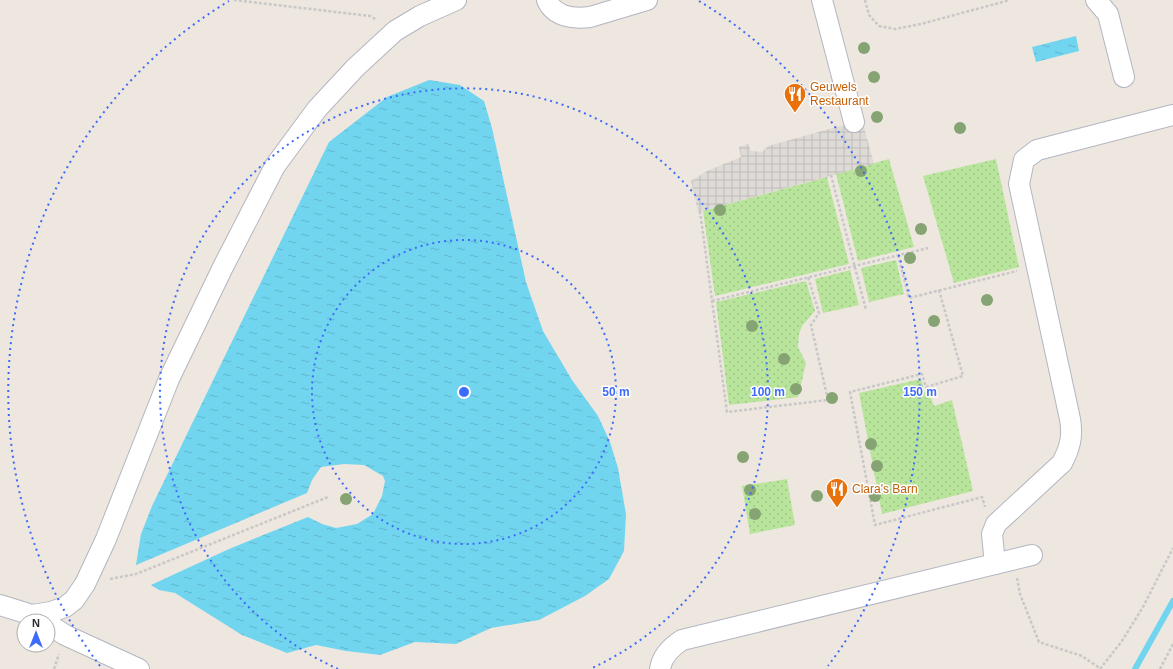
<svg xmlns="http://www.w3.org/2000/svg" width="1173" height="669" viewBox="0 0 1173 669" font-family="Arial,sans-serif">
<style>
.grass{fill:url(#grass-dots)}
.plaza{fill:url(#plaza-grid)}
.water{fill:url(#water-ripples)}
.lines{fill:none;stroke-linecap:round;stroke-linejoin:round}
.stream{stroke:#71d5f0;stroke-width:6}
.minor-casing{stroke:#b2b6c0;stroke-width:22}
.path{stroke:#c8c8c8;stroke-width:2.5;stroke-dasharray:3 2;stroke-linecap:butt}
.minor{stroke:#fff;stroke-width:20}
.tree{fill:#85a373}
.ring{fill:none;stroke:#3e6bfc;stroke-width:2;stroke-dasharray:2 4}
.labels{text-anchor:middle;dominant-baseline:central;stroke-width:3;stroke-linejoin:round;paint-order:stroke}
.food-label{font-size:12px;fill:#c56008;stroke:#fff;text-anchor:start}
.centre{fill:#3e6bfc;stroke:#fff;stroke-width:2}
.ring-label{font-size:12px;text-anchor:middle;font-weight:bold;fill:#3e6bfc;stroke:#fff;stroke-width:3;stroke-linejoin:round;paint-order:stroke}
</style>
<defs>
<pattern id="grass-dots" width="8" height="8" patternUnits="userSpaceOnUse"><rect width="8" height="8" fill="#b8e59b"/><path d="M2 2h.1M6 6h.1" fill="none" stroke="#9ec586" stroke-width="1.8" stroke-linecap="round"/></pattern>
<pattern id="plaza-grid" width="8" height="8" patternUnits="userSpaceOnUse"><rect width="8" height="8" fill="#dedad6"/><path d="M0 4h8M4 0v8" fill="none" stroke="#bfbbb8"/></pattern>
<pattern id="water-ripples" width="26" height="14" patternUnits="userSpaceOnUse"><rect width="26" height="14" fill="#71d5f0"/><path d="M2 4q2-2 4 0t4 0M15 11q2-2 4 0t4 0" fill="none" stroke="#62b7ce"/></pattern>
</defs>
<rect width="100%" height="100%" fill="#eee7df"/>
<g class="grass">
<path d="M889,159l25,88 -56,14 -22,-87z"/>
<path d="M996,159l23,108 -65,16 -31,-107z"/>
<path d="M827,177l22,87 -134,32 -12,-85z"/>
<path d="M896,260l8,34 -35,8 -8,-34z"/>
<path d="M850,270l9,35 -36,8 -8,-34z"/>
<path d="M806,281l9,30 -13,15 -3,8 -1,13 8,16 -8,34 -69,8 -13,-103z"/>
<path d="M921,379l4,14 4,-1 5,14 18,-6 21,91 -91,23 -23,-121z"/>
<path d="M787,479l8,46 -45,9 -8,-48z"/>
</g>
<path class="plaza" d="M862,120l12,44 -176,48 -7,-31 16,-10 34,-14 -2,-10 9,-3 3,7 11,1 6,-6z"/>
<g class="water">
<path d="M1076,36l3,15 -43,11 -4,-15z"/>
<path d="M429,80l31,5 24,16 8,27 34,154 17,49 29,49 26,36 12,26 8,26 8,46 -2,37 -15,28 -24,17 -46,24 -48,8 -35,16 -41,-2 -35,13 -34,-4 -30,-6 -29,8 -45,-18 -67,-42 -16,-3 -8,-5 78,-36 79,-32 14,7 14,4 21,-4 16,-10 9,-18 3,-15 -2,-5 -19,-11 -20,-1 -23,3 -9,13 -5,13 -171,72 5,-31 11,-28 177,-364 58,-45z"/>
</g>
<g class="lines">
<path class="stream" d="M1135,669l38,-68"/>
<g class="minor-casing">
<g id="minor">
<path d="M547,0c7,17 27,19 43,17l57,-17"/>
<path d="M822,0l32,122"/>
<path d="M1096,0l12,14 16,63"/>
<path d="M995,564l-3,-30 4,-10 66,-61c8,-15 11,-27 8,-44l-51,-235 5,-24 13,-10 136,-35"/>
<path d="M0,605l32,10 19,-3 14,-5 9,-7 11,-16 21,-45 63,-160 54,-112 52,-101 42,-57 38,-41 40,-37 25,-15 36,-16"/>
<path d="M48,624l17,11 74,34"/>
<path d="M660,669c2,-13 11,-22 22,-29l350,-85"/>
</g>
</g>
<g class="path">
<path d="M234,0l136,16 7,4"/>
<path d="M865,0l4,15 10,11 16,3 26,-5 89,-24"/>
<path d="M831,175l35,135"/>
<path d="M700,211l27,201 101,-12 -17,-75 8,-12 -11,-36"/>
<path d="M898,255l11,43 108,-27"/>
<path d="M939,290l24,86 -37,11 -4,-13 -72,18 25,133 107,-28 3,10"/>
<path d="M712,301l216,-53"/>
<path d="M1017,578l3,16 19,48 43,14 19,13"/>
<path d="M110,579l26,-5 192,-77"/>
<path d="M54,669l5,-15"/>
<path d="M1100,669l22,-28 21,-34 30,-59"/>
<path d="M1160,669l13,-25"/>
</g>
<use href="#minor" class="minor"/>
</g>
<g class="tree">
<circle cx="864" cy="48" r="6"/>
<circle cx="874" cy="77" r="6"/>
<circle cx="877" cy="117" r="6"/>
<circle cx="960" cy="128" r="6"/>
<circle cx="861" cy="171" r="6"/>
<circle cx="720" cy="210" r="6"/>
<circle cx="921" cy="229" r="6"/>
<circle cx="910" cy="258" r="6"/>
<circle cx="987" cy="300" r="6"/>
<circle cx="934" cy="321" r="6"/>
<circle cx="752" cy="326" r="6"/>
<circle cx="784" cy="359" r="6"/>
<circle cx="796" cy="389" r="6"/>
<circle cx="832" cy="398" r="6"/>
<circle cx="871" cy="444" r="6"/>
<circle cx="743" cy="457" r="6"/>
<circle cx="877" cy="466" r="6"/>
<circle cx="750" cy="490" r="6"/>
<circle cx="817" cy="496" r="6"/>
<circle cx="875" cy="496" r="6"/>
<circle cx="346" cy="499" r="6"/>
<circle cx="755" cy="514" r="6"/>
</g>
<g class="ring">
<circle cx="464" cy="392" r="152"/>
<path d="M338 669A304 304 0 1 1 590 669"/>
<path d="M100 666A456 456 0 0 1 229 1M699 1A456 456 0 0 1 828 666"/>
</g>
<defs>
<g id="restaurant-pin" transform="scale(1.15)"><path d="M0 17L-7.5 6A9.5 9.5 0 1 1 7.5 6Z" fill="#e8710a" stroke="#fff"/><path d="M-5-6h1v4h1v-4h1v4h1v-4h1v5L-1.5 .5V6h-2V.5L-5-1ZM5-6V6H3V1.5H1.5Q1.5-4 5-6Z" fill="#fff"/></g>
</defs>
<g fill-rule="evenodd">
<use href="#restaurant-pin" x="795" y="94"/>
<use href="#restaurant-pin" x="837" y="489"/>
</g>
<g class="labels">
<g class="food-label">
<text x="810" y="87">Geuwels<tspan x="810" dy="14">Restaurant</tspan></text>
<text x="852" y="489">Clara's Barn</text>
</g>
</g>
<circle cx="464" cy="392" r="6" class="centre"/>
<g class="ring-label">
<text x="616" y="396">50 m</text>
<text x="768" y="396">100 m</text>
<text x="920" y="396">150 m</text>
</g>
<g transform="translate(36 633)"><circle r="19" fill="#ffffff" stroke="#ababab"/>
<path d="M0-3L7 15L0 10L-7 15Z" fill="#3e6bfc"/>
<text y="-6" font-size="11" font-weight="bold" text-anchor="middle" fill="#2c2c2c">N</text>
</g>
</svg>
